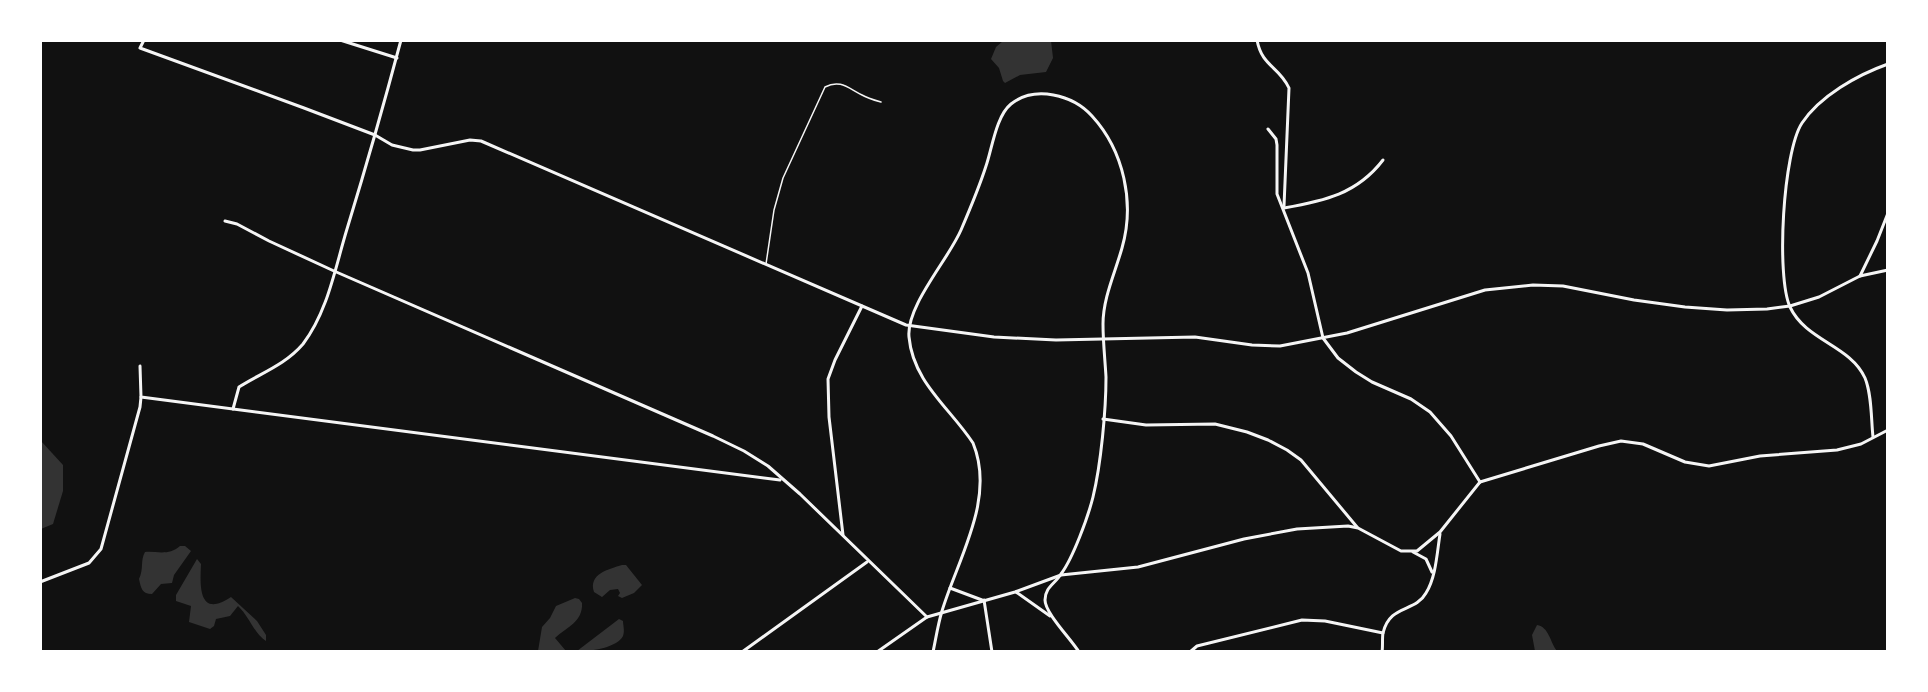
<svg xmlns="http://www.w3.org/2000/svg" width="1928" height="692" viewBox="0 0 1928 692" font-family="'Sofia Sans Condensed',sans-serif">
<style>
.water{fill:#333}
.lines{fill:none;stroke-linecap:round;stroke-linejoin:round}
.service{stroke:#f5f5f5;stroke-width:1.5}
.minor{stroke:#f5f5f5;stroke-width:3}
</style>
<rect width="100%" height="100%" fill="#111"/>
<g class="water">
<path d="M1003,41h48l2,17 -7,14 -26,3 -15,8 -2,-2 -4,-13 -8,-9 5,-12z"/>
<path d="M41,441l22,24v26l-10,33 -12,5z"/>
<path d="M180,546h5l6,5 -17,24 -2,8 -11,1 -9,10c-10,0 -11,-6 -13,-15 5,-10 1,-18 6,-27 12,-1 24,4 35,-6z"/>
<path d="M197,559l4,5c-1,21 -3,55 30,33l26,24 9,14v6c-11,-6 -17,-25 -28,-35l-8,10 -14,3 -2,7 -4,3 -21,-7 2,-16 -15,-5v-6z"/>
<path d="M622,565h4l16,20 -8,8 -12,5 -4,-2 2,-3 -2,-4 -8,1 -8,7 -8,-5c-6,-18 15,-23 28,-27z"/>
<path d="M575,598l4,1 3,4c1,19 -15,24 -27,35l11,13h-28l4,-24 8,-9 6,-12z"/>
<path d="M619,619l4,2c0,4 2,10 0,15 -6,12 -35,16 -46,15z"/>
<path d="M1537,625c12,2 13,17 20,26h-22l-3,-16z"/>
</g>
<g class="lines">
<path class="service" d="M766,264l8,-54 9,-32 42,-91c15,-8 23,1 37,8 5,3 12,5 19,7"/>
<g class="minor">
<path d="M144,40l-4,8 164,60 71,27 17,10 21,5h7l50,-10 11,1 425,184 88,12 62,3 139,-3 57,8 28,1 67,-13 138,-43 48,-5 30,1 71,14 51,7 42,3 40,-1 23,-3 29,-9 41,-21 17,-35 11,-28"/>
<path d="M340,40l57,18"/>
<path d="M1257,40c5,27 22,26 32,48l-5,118"/>
<path d="M1268,129l8,10 1,6v49l31,79 15,65 15,20 18,14 16,10 39,17 19,13 21,24 29,46"/>
<path d="M1284,208c40,-7 73,-14 99,-48"/>
<path d="M225,221l12,3 32,17 65,30 379,165 31,15 24,15 32,28 127,123"/>
<path d="M1860,276l28,-6"/>
<path d="M140,366l1,31 639,83"/>
<path d="M233,409l6,-22c22,-14 46,-22 64,-43 25,-33 32,-76 44,-115 19,-62 37,-125 54,-189"/>
<path d="M1103,419l43,6 69,-1 32,8 21,8 19,10 14,10 56,67"/>
<path d="M1873,437c-2,-18 -1,-42 -8,-59 -15,-33 -59,-37 -75,-71 -14,-31 -7,-155 12,-184 18,-27 55,-48 86,-59"/>
<path d="M1480,482l119,-36 22,-5 22,3 42,18 24,4 51,-10 77,-6 24,-6 27,-14"/>
<path d="M843,535l-14,-118 -1,-38 7,-19 27,-54"/>
<path d="M1413,552l13,7 6,13"/>
<path d="M40,582l49,-19 12,-14 39,-142 1,-10"/>
<path d="M950,588l32,12"/>
<path d="M1016,592l34,24"/>
<path d="M984,600l8,52"/>
<path d="M742,652l125,-90"/>
<path d="M877,652l50,-35 88,-25 46,-17 77,-8 106,-28 53,-10 51,-3 10,2 43,23h16l23,-19 40,-50"/>
<path d="M933,652c3,-14 5,-28 9,-41 16,-53 54,-112 31,-168 -23,-35 -60,-61 -64,-106 -3,-31 39,-77 52,-107 9,-21 18,-42 25,-64 6,-17 10,-50 25,-62 24,-19 62,-9 81,12 32,35 43,87 30,132 -7,25 -19,50 -19,76 0,18 2,35 3,53 0,33 -5,87 -13,120 -5,20 -20,61 -32,77 -6,10 -16,13 -16,26 0,13 26,39 34,52"/>
<path d="M1190,652l7,-6 105,-26 23,1 58,12"/>
<path d="M1382,652c1,-6 0,-14 1,-19 7,-29 32,-20 43,-40 10,-16 11,-40 14,-59"/>
</g>
</g>
<rect width="1928" height="692" fill="none" stroke="#ffffff" stroke-width="84"/>
</svg>
